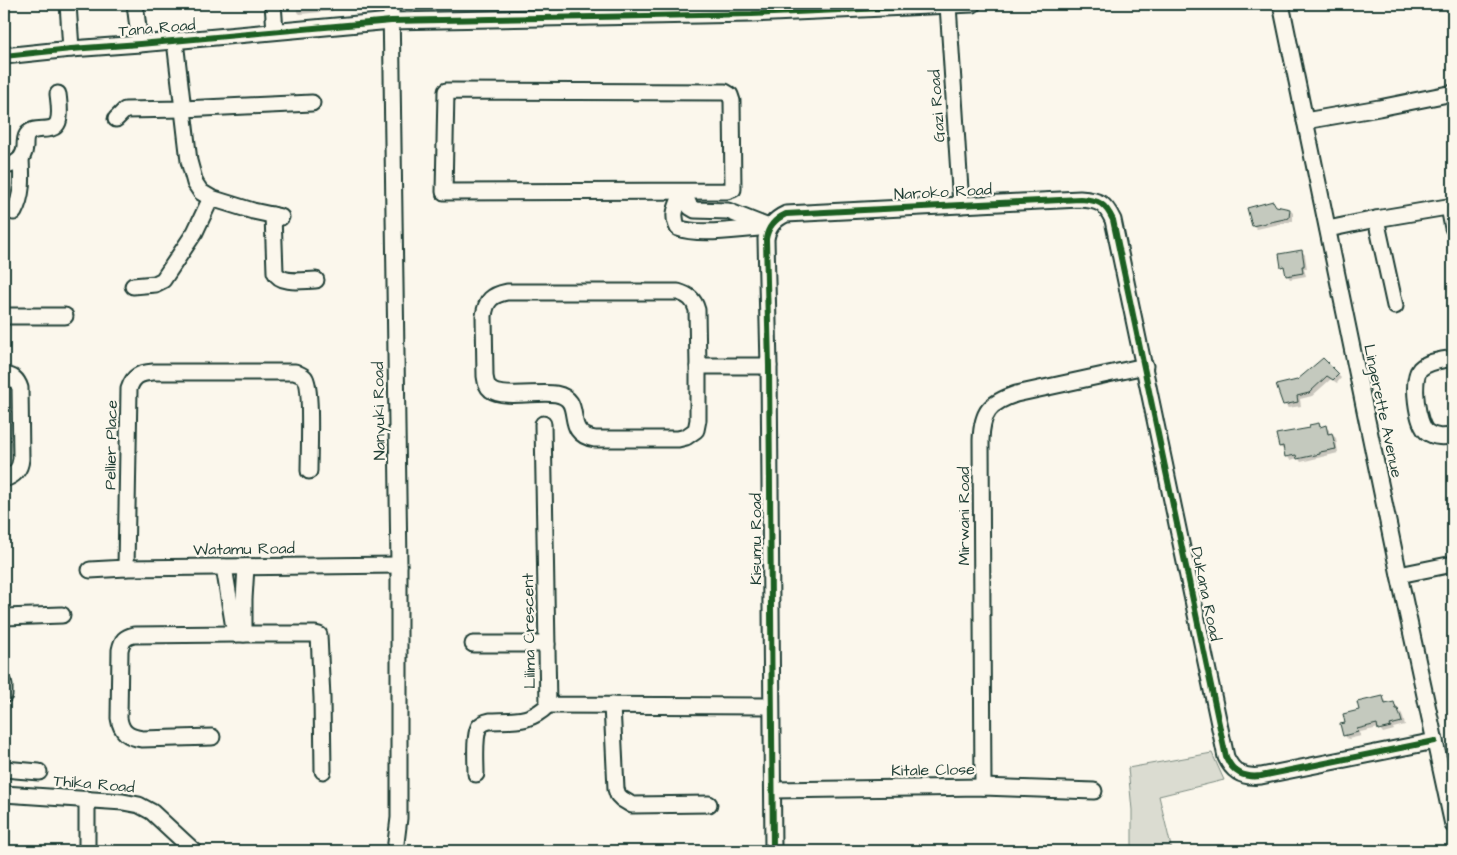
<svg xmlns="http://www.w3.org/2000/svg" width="1457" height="855" viewBox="0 0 1457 855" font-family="'Architects Daughter',sans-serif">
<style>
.green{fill:#dbdcd1;stroke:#7d8c82}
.shadow{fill:#0003}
.building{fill:#c4c9be;stroke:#1f3d34}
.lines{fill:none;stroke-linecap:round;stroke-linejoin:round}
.minor-casing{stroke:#1f3d34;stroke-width:19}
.minor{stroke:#fbf7ec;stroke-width:15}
.cycleway-casing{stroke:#fbf7ec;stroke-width:9}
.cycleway{stroke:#1b5e20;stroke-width:6}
.labels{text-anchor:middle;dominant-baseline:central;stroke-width:4.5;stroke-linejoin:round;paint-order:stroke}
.street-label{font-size:16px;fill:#1f3d34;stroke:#fbf7ec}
</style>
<rect width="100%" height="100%" fill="#fbf7ec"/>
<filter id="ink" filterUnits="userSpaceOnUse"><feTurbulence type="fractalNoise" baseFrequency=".02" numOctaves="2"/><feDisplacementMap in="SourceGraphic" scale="10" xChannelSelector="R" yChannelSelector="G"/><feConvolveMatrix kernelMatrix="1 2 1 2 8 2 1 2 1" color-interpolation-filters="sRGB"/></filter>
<g filter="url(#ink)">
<path class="green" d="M1212,753l12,27 -65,16 13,55h-40v-41l-4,-42z"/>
<g class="shadow">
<path d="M296,4h36l1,7 -33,3 -3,-3z"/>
<path d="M1276,206l14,4 3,3v8l-36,8 -4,-4z"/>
<path d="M1302,251l3,4 2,14h-3l2,7 -16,3 -3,-4 -1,-5 -4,-4z"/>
<path d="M1323,360l18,18 -4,5 -6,-4 -19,17 -12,3 1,7 -13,2 -4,-4 13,-23z"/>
<path d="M1318,424l4,3h4l3,3 1,5h2l4,3 2,15 -37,9 -3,-4 -8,2 -3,-4 -2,-6h-1l-4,-3z"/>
<path d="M1382,697l4,4 1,4 6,-2 4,4 1,3 4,4 3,11 -12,3 1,2 -11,3 -4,-5 -19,4 1,4 -13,3 -4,-4 3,-11 13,-13z"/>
</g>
<g class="building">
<path d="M1273,201l3,5 14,3 -1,9 -37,8 -5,-18z"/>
<path d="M1302,250l2,13v3h-2l1,7 -17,3 -2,-10 -3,1 -2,-13z"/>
<path d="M1323,358l16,16 -6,6 -6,-4 -18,17 -12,3 1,6 -15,3 -7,-20 21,-5z"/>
<path d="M1319,423l1,4 6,-2 2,9 4,-1 4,16 -16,3v2l-23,5 -1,-4 -11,2 -2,-11 -4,1 -3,-13 34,-6 -1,-3z"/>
<path d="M1383,696l2,8 9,-2 2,7h2l4,13 -12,3 1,2 -13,3 -1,-6 -20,5 1,3 -15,4 -3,-12 5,-1 -2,-9 16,-4 -2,-8z"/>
</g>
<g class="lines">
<g class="minor-casing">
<g id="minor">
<path d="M68,4l3,45"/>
<path d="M135,4l5,40"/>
<path d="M273,4l2,27"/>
<path d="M391,4l8,561v253l-4,33"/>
<path d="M1281,4l118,571 54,250"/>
<path d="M948,5l13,200"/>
<path d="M175,41l14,120 6,22 6,9 10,6 42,13 28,6"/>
<path d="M4,56l67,-7 69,-5 251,-23 361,-7 221,-10"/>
<path d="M446,91l279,1 5,3 2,6 1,88 -6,2 -283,1z"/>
<path d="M116,119l9,-9 58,-1 129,-6"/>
<path d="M1305,121l74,-13 74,-15"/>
<path d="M4,166c12,-1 20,-7 21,-19 0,-4 0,-9 2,-12 7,-11 26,0 31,-13 3,-8 1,-19 0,-28"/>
<path d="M683,192c-6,14 -12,22 -5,36 20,8 68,1 91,-1"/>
<path d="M683,192l7,15 5,3 33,1 38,15"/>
<path d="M1449,207l4,21"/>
<path d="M14,212c9,-17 8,-34 7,-53"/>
<path d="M273,215l2,57c6,13 29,8 41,8"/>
<path d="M1376,219l19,87"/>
<path d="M1328,229l48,-10 77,-13"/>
<path d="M133,286l22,-2 8,-4 32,-48 16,-34"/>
<path d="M507,292h171c10,3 16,7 19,18l1,56v54l-2,10 -10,7 -8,2h-83c-35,-6 -8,-39 -39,-45 -16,-3 -53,5 -65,-4 -5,-4 -5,-8 -6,-14l-1,-60c2,-16 8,-21 23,-24z"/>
<path d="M4,316h61"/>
<path d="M1453,358c-10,2 -25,3 -33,11 -9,11 -3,55 7,63 8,6 17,5 26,4"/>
<path d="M698,366h71"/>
<path d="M4,375c9,1 13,4 16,13l1,71c-1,11 -7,17 -17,20"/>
<path d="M543,424l5,281 223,1"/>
<path d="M224,567l11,67h80l4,1 3,63 1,73"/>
<path d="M126,568l3,-179c4,-13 11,-16 24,-17h142c3,2 8,3 10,6 7,9 4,77 4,93"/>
<path d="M90,570l36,-2 273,-3"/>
<path d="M1399,575l54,-11"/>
<path d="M4,617l58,-2"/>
<path d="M244,634v-35l2,-32"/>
<path d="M473,644h74"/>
<path d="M4,685v10"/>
<path d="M612,705l4,84 2,6 4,4 10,6 77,-1"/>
<path d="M212,737l-70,2c-14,-2 -21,-7 -23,-21l1,-68c2,-10 5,-13 14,-15l101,-1"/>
<path d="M4,769l35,3"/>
<path d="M476,774c0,-12 -2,-37 3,-47 3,-4 6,-5 11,-6 24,-1 40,2 58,-16"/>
<path d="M983,787l-2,-347c1,-28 8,-37 35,-46l129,-28"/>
<path d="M773,790l210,-3 111,4"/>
<path d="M4,794l119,8 16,3 13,7 42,39"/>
<path d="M87,799v52"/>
<path d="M773,851l-4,-485 -3,-127c2,-13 9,-20 20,-25l294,-15c19,1 25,4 33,21l113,537c7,16 18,21 35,19l174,-35"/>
</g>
</g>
<use href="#minor" class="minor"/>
<g class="cycleway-casing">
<g id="cycleway">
<path d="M4,56l67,-7 69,-5 251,-23 361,-7 221,-10"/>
<path d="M773,851l-4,-485 -3,-127c2,-13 9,-20 20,-25l294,-15c19,1 25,4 33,21l113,537c7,16 18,21 35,19l174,-35"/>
</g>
</g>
<use href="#cycleway" class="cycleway"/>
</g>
</g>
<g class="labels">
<g class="street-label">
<text transform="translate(157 28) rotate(-5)">Tana Road</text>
<text transform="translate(937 106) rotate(-94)">Gazi Road</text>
<text transform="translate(943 192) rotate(-3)">Naroko Road</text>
<text transform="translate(379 411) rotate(-91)">Nanyuki Road</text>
<text transform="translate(1383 411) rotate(78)">Lingerette Avenue</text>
<text transform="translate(111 445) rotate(-89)">Pellier Place</text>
<text transform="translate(964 516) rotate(-90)">Mirwani Road</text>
<text transform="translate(756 539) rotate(-90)">Kisumu Road</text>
<text transform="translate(244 549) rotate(-1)">Watamu Road</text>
<text transform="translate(1206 594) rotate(78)">Dukana Road</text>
<text transform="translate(529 631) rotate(-91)">Lilima Crescent</text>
<text transform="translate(933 770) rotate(-1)">Kitale Close</text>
<text transform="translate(94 784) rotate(5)">Thika Road</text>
</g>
</g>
<rect width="1457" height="855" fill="none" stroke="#fbf7ec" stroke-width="20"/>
<rect x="10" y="10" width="1437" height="835" fill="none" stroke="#1f3d34" stroke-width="2" filter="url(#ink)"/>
</svg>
